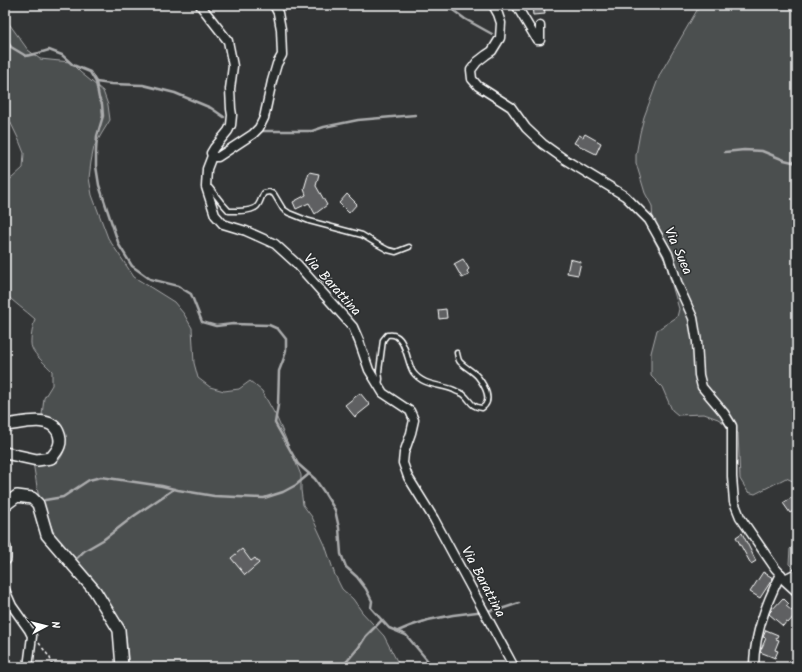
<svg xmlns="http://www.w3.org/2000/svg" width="802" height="672" viewBox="0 0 802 672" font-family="Kalam,sans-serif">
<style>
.green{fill:#4c4f50;stroke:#a6a7a8}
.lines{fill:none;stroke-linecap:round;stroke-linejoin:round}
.stream{stroke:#abacad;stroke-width:2.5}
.building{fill:#5f6162;stroke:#fff}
.lane-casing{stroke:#fff;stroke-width:7}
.street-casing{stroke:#fff;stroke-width:11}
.secondary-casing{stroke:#fff;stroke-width:14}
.path{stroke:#fff;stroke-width:1.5;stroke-dasharray:3 3;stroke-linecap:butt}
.lane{stroke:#2a2d2e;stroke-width:4}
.street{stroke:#2a2d2e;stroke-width:8}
.secondary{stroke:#2a2d2e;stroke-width:11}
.labels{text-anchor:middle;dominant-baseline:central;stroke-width:3;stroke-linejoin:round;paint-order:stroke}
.street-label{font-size:14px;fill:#fff;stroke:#2a2d2e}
</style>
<rect width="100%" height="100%" fill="#333536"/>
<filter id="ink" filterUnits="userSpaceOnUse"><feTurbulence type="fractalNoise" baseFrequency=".025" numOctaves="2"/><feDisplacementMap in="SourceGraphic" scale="8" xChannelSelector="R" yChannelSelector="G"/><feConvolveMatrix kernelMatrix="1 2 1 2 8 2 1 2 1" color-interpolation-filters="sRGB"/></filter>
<g filter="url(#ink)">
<g class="green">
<path d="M700,5h97v478l-11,-5 -31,16 -7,-2 -8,-13 -2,-46 -20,-14 -14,-5 -26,1 -6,-5 -10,-23 -11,-11v-23l6,-23 20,-13 2,-8 -14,-48 -11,-21 -2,-34 -7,-13 -9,-30v-8l4,-22 4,-16 16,-43z"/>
<path d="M5,18l23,32 12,9 30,3 10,10 23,19 5,14 2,15 -8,13 -8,14 -3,15 -2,16 3,17 16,43 26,39 40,25 10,12 8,14 2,35 4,15 12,9 14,4 15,-2 11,-8 12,10 15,27 24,57v15l2,15 9,12 13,28 10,30 7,14 11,10 9,13 22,24 16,31h-271l-3,-31 -14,-25 -57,-75 -17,-43 -5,-31c6,1 16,4 22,1 11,-5 13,-28 5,-36 -4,-6 -12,-9 -18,-12l2,-17 8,-13v-14c-5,-5 -18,-17 -20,-23 -3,-6 1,-22 3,-29 -10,-9 -21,-16 -30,-26v-113l7,-2 11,-10 1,-15 -6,-15 -13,-27z"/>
<path d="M797,542v28h-2l-6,-6 1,-15z"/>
</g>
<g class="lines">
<g class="stream">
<path d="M446,5l19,14 27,15"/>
<path d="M5,38l6,9 15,9 13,-3 10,-3 13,5 11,10 17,7 6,10 3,16 3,6 1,12 -6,20 -1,15v15l3,19 20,60 13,21 18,13 28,7 13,8 11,28 14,4 17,-2 36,1 9,4 8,10v11l-2,8 -5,13 -1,34 -3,18 23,41 17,15 9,13 11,18 4,18 2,26 5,13 11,10 9,12 6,12 -1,7 18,20 17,7 27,32"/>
<path d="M96,82l15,2 32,1 32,8 36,15 13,9"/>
<path d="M261,131h51l12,-4 34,-7 57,-5"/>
<path d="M725,152l19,-2 18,1 22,9 13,3"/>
<path d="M45,500l18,-3 26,-17 12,-3 61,9 16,4 36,6 50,2 19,-6 13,-7 13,-11"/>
<path d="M77,558l7,-7 19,-11 31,-24 40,-27"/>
<path d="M398,631l12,-5 18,-6 25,-5 48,-6 18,-6"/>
<path d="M342,667l17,-20 7,-11 16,-16"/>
</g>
</g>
<g class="building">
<path d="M532,5h12l1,9 -12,1z"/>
<path d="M585,134l16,9 -5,11 -22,-11 5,-8 4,2z"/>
<path d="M309,172l10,2 -3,12 11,19 -12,9 -6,-11 -13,6 -3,-7 13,-7 -2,-6z"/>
<path d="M347,194l10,10 -8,9 -10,-10z"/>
<path d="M463,259l6,10 -2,2 2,4 -7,3 -8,-14z"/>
<path d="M570,259l11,3 -3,13 -11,-2z"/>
<path d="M325,273l8,7 -6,6 -8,-7z"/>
<path d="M446,309l1,9 -8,1 -1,-9z"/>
<path d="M360,393l10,12 -15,12 -10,-12z"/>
<path d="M797,494v15l-7,4 -7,-10z"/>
<path d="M742,533l14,28 -5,3 -15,-27z"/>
<path d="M242,549l9,12 4,-3 4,5 -14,12 -14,-17z"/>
<path d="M763,572l10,6 -13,20 -10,-6z"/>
<path d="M783,598l6,6 -3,2 10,8 -8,9 -2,-1 -3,4 -14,-12 1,-2z"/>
<path d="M766,630l12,5 -2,4 3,1 -4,10 3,1 -3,7 -15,-6 6,-14 -3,-1z"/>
</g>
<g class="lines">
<g class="lane-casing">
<g id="lane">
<path d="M206,187l4,1 11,14 8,9c8,0 25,1 29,-6 3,-4 3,-8 6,-12l5,-1 5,2 9,15 6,4 20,8 53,14 15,9 11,6 8,2 13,-5"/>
<path d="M379,385l1,-6 -1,-8 4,-31 4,-5c3,0 6,-1 9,1 10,5 11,26 17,36 10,14 27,12 41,18 3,2 7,3 9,4 8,6 7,13 19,14 11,-7 3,-22 -4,-31 -5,-6 -12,-9 -18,-15 -2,-2 -2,-5 -3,-9"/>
</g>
</g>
<g class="street-casing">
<g id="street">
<path d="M200,5l28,36 5,25 -3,23 1,20 1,6 -1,10 -3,6 -14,17 -3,5 1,3 2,1h4l35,-23 6,-6 5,-10 8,-37 5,-17 5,-9 -1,-26 -3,-16 -4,-8"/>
<path d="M493,5l5,9 3,9 -1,15 -8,13 -6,4 -9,7 -6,8 1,9 6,7 33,21 15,21 17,16 21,15 61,37 24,24 19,34 10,31 15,33 4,24 2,33 3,12 22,26 8,13v51l2,25 6,15 35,51 11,12"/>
<path d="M516,5l21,35h3v-14"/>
<path d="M212,156l-5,13 -1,18 9,28 8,9 23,7 29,13 22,20 56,63 6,14 10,29 14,23 27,18 4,9 -3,13 -7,20 -1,10 5,14 26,42 80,148"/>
<path d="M5,590l7,16 17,24 3,6 -4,31"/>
<path d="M754,667c0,-33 12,-64 27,-93"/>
</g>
</g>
<g class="secondary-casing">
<g id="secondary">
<path d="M5,425c15,-1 45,-11 53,7 5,11 0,18 -7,26l-14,2 -32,-7"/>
<path d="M5,505l12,-9 15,2 6,6 9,31 48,56 24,39 3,37"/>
<path d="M5,548v11"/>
<path d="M797,576h-3l-8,4 11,10"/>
</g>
</g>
<g class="path">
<path d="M5,291l3,2"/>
<path d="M39,643l11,15 3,9"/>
</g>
<use href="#lane" class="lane"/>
<use href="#street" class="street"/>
<use href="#secondary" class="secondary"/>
</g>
</g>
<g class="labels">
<g class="street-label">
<text transform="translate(678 251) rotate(66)">Via Suea</text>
<text transform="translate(332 285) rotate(48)">Via Barattina</text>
<text transform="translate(483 582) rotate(62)">Via Barattina</text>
</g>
</g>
<rect width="802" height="672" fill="none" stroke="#2a2d2e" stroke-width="20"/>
<rect x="10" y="10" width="782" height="652" fill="none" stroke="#fff" stroke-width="1.5" filter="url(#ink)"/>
<g transform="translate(46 626) rotate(83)" stroke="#2a2d2e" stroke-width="3" paint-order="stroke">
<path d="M0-3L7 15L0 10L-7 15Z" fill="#ffffff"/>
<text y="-6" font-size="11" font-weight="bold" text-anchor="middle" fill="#ffffff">N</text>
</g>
</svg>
